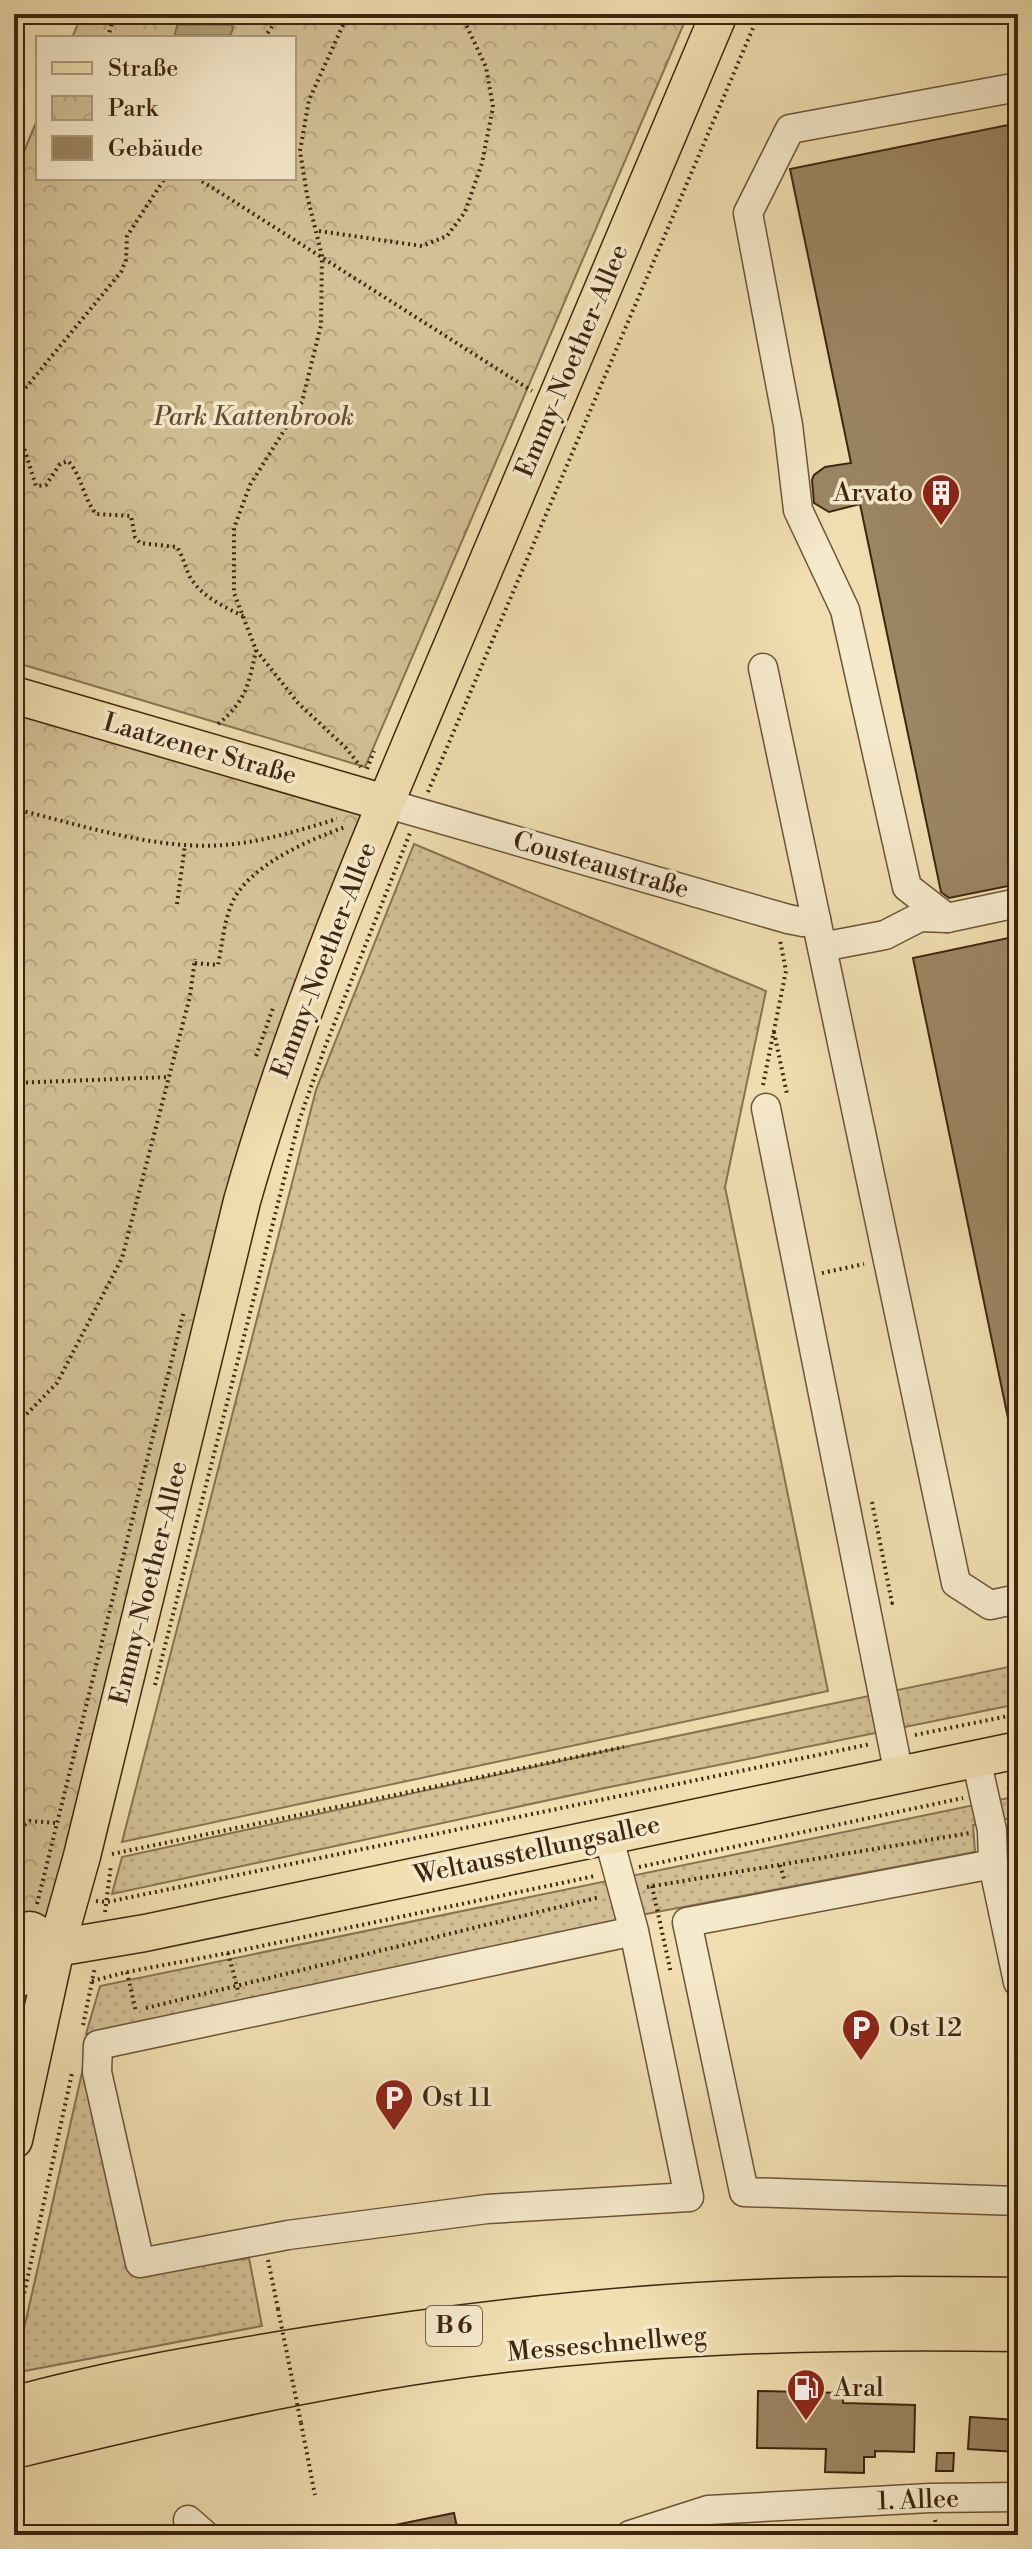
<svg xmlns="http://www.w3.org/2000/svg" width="1032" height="2549" viewBox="0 0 1032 2549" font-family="'Libre Bodoni',serif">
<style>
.grass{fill:url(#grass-dots);stroke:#897353;stroke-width:2}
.park{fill:url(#park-crowns);stroke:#897353;stroke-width:2}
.water{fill:url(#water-rules);stroke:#856f50;stroke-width:2}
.building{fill:#9c8664;stroke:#3f2610;stroke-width:2}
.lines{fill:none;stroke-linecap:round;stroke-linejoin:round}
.minor-casing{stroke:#6c5438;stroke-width:31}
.major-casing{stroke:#3f2610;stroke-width:39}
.highway-casing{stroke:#3f2610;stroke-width:45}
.path{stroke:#3f2610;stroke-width:4;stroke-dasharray:2 4;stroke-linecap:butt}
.minor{stroke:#f6eacc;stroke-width:28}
.major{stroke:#f1dfb1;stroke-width:36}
.highway{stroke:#f1dfb1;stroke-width:42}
.path-bridge{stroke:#3f2610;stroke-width:4;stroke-dasharray:2 4;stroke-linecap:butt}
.labels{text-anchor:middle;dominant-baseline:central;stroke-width:7;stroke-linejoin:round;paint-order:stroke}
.shield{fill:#f6eacc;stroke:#766148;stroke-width:2}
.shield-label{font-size:24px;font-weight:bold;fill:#3f2610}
.street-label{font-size:26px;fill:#3f2610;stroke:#f6eacc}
.park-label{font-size:26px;font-style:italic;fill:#644c32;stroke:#f6eacc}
.poi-label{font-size:26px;fill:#3f2610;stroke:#f6eacc;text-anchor:start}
</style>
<defs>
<pattern id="grass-dots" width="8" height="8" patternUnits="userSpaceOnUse" patternTransform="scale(2)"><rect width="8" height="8" fill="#d3c096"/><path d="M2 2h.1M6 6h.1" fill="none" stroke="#b6a580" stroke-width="1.8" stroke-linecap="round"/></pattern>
<pattern id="park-crowns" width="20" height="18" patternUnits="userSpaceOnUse" patternTransform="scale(2)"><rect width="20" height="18" fill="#d3c096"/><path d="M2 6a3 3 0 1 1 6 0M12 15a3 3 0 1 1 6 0" fill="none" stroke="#b6a580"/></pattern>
<pattern id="water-rules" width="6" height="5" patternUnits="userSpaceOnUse" patternTransform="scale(2)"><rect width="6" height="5" fill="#b4a07a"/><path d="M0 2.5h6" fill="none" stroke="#948263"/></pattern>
</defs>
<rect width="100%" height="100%" fill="#f1dfb1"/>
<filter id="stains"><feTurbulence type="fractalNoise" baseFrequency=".0025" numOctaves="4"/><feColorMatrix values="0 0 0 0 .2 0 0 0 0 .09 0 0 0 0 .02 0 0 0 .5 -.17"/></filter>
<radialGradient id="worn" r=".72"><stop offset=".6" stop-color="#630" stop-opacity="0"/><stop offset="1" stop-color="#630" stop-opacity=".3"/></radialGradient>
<g class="grass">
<path d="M414,844l352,147 -41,196 103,504 -706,151 194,-752z"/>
<path d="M1018,1665v39l-413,84 -493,106 10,-37 502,-110z"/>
<path d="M1018,1796v21l-45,8 2,27 -329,62 -560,120 14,-48z"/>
<path d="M86,2055l51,220 112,-17 13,68 -248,47z"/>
</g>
<g class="park">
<path d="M82,14h606l-323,753 -351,-105v-487l24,-57v60h256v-140h-222z"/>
<path d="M14,695l371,108 -85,212 -244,933 -42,-13z"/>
</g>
<path class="water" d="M180,14h50l3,15 -4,9h-55z"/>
<g class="building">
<path d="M1018,123v761l-69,14 -8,-6 -81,-388 -31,8 -15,-9 -2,-23 2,-5 11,-8 26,-4 -61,-294z"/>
<path d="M1018,936v491l-8,1 -97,-470z"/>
<path d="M758,2391l85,2v10l72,2 -1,47 -39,-1v6h-11v16l-39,-1 1,-23 -69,-1z"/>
<path d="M970,2417l48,3v32l-50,-3z"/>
<path d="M937,2453h17l-1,18h-17z"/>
<path d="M454,2513l4,19 -17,3h-55l-1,-8z"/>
</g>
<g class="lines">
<g class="minor-casing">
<g id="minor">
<path d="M1018,87l-228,42 -42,84 40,212 10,85 47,100 62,277 40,31 71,-15"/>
<path d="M763,668l193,915 34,22 28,-6"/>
<path d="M385,803l403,116 15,3 13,-3"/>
<path d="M822,947l63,-12 35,-18 27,1"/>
<path d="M766,1108l133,667"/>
<path d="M976,1759l16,71 1,34 25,118"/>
<path d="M608,1835l26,96 55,266 -202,12 -199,26 -148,28 -43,-191 1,-27 536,-114"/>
<path d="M993,1864l-306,58 57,270 274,9"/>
<path d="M188,2520l17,15"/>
<path d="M630,2535l78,-25 222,-12 88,-1"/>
</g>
</g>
<g class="major-casing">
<g id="major">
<path d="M14,695l371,108"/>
<path d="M56,1948l89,-15 873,-183"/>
<path d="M14,2140l42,-192 26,-92 160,-655c55,-194 135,-379 214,-565 88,-207 175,-415 263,-622"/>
</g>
</g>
<g class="highway-casing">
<g id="highway">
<path d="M14,1935l16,-2 26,15 -37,27h-5"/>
<path d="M14,2408c99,-27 202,-45 303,-61 146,-23 293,-40 440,-46 87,-4 174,-3 261,-2"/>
<path d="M14,2447c137,-33 274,-65 414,-86 195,-29 393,-34 590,-31"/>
</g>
</g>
<g class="path">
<path d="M348,14l-39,86 -9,51 7,44 15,61 -1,69 -19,77 -52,83 -16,43v65l22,57 42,53 48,45 15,19"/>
<path d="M108,38l6,-24"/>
<path d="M264,38l17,-24"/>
<path d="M197,178l335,213"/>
<path d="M319,231l103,15 25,-10 18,-24 17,-49 11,-56 -7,-40 -25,-53"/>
<path d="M14,402l107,-130 5,-12 1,-24 38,-58"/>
<path d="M14,444l10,4 12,38 10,-1 14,-21 8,-3c14,15 15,37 28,53l35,2 4,21 5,6 37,4c6,9 8,20 13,30 12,20 33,29 53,39"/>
<path d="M218,724c28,-23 31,-40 38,-74"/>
<path d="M367,769l7,-18"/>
<path d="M428,792l331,-778"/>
<path d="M14,809c69,16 149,44 220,35 35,-4 69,-15 103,-25"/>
<path d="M177,904l8,-59"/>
<path d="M195,963l23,2c4,-19 6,-44 14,-62 17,-38 77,-63 113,-76"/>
<path d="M774,1032l13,62"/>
<path d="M256,1056l17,-48"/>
<path d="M14,1083l154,-6"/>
<path d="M763,1085l23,-114 -6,-31"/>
<path d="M822,1273l42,-9"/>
<path d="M14,1427l43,-44 65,-125 68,-262 5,-37"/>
<path d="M14,1485l2,9 -2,69"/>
<path d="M872,1502l20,101h-4"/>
<path d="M155,1685l144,-564 26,-74 85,-214"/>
<path d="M915,1735l103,-21"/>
<path d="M1007,1789l11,-3"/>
<path d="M14,1831l16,-10 26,2"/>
<path d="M112,1854l512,-107"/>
<path d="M780,1865l5,17"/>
<path d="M639,1867l324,-69"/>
<path d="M652,1886l19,87"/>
<path d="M647,1887l323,-54"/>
<path d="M96,1901l11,1 764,-158"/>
<path d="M37,1904l147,-593"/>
<path d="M105,1912l6,-47"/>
<path d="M228,1953l11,41"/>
<path d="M127,1972l9,40"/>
<path d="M92,1981l35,-9 101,-19 367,-77"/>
<path d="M146,2008l454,-111"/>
<path d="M83,2025l12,-58"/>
<path d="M268,2260l10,49"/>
<path d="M14,2340l58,-267"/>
<path d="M301,2423l14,72"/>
<path d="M935,2520l3,15"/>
</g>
<use href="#minor" class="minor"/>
<use href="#major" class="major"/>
<use href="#highway" class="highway"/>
<path class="path-bridge" d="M278,2309l23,114"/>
</g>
<defs>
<g id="building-pin" transform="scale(2)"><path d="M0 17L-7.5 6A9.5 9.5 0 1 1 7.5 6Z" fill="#8f2418" stroke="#f6eacc"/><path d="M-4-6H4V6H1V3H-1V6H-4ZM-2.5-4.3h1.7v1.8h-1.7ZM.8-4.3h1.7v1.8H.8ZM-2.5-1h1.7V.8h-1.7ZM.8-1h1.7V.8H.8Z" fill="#fff"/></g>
<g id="parking-pin" transform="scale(2)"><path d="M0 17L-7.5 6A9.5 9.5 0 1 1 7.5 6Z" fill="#8f2418" stroke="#f6eacc"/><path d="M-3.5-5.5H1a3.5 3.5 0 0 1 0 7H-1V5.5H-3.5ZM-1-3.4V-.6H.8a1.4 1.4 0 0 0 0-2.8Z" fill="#fff"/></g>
<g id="fuel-pin" transform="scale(2)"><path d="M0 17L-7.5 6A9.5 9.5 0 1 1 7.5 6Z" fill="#8f2418" stroke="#f6eacc"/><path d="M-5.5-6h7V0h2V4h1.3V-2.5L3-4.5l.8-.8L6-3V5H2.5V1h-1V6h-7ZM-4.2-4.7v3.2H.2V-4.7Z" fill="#fff"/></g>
</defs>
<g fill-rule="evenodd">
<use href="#building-pin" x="941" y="493"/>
<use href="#parking-pin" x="861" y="2028"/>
<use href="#parking-pin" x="394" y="2098"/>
<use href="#fuel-pin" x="806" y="2388"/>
</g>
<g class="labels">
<rect class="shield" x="426" y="2306" width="56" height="40" rx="6"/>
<g class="shield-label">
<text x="454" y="2326">B 6</text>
</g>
<g class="street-label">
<text transform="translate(572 361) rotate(-67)">Emmy-Noether-Allee</text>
<text transform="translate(200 749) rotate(16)">Laatzener Straße</text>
<text transform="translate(601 865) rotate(16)">Cousteaustraße</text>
<text transform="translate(324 960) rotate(-69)">Emmy-Noether-Allee</text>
<text transform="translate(149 1583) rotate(-76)">Emmy-Noether-Allee</text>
<text transform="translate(537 1850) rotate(-12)">Weltausstellungsallee</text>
<text transform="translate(607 2344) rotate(-5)">Messeschnellweg</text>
<text transform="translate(918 2500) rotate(-2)">1. Allee</text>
</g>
<g class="park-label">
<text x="254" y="417">Park Kattenbrook</text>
</g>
<g class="poi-label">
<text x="913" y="493" text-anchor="end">Arvato</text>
<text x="889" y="2028">Ost 12</text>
<text x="422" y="2098">Ost 11</text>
<text x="834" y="2388">Aral</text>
</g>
</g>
<rect width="1032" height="2549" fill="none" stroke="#f1dfb1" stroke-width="48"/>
<rect x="16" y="16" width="1000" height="2517" fill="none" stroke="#3f2610" stroke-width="4"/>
<rect x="24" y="24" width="984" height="2501" fill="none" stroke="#3f2610" stroke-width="2"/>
<rect x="36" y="36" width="260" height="144" fill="#f6eacc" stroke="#ad9c81" stroke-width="2"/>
<rect x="52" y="62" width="40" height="12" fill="#f1dfb1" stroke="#ad9c81" stroke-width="2"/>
<text x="108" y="76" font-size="24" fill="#3f2610">Straße</text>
<rect x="52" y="96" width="40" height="24" fill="url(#park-crowns)" stroke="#ad9c81" stroke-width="2"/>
<text x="108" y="116" font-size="24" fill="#3f2610">Park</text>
<rect x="52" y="136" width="40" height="24" fill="#9c8664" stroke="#ad9c81" stroke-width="2"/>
<text x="108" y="156" font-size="24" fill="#3f2610">Gebäude</text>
<rect width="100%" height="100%" filter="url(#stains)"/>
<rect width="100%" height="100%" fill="url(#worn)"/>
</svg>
